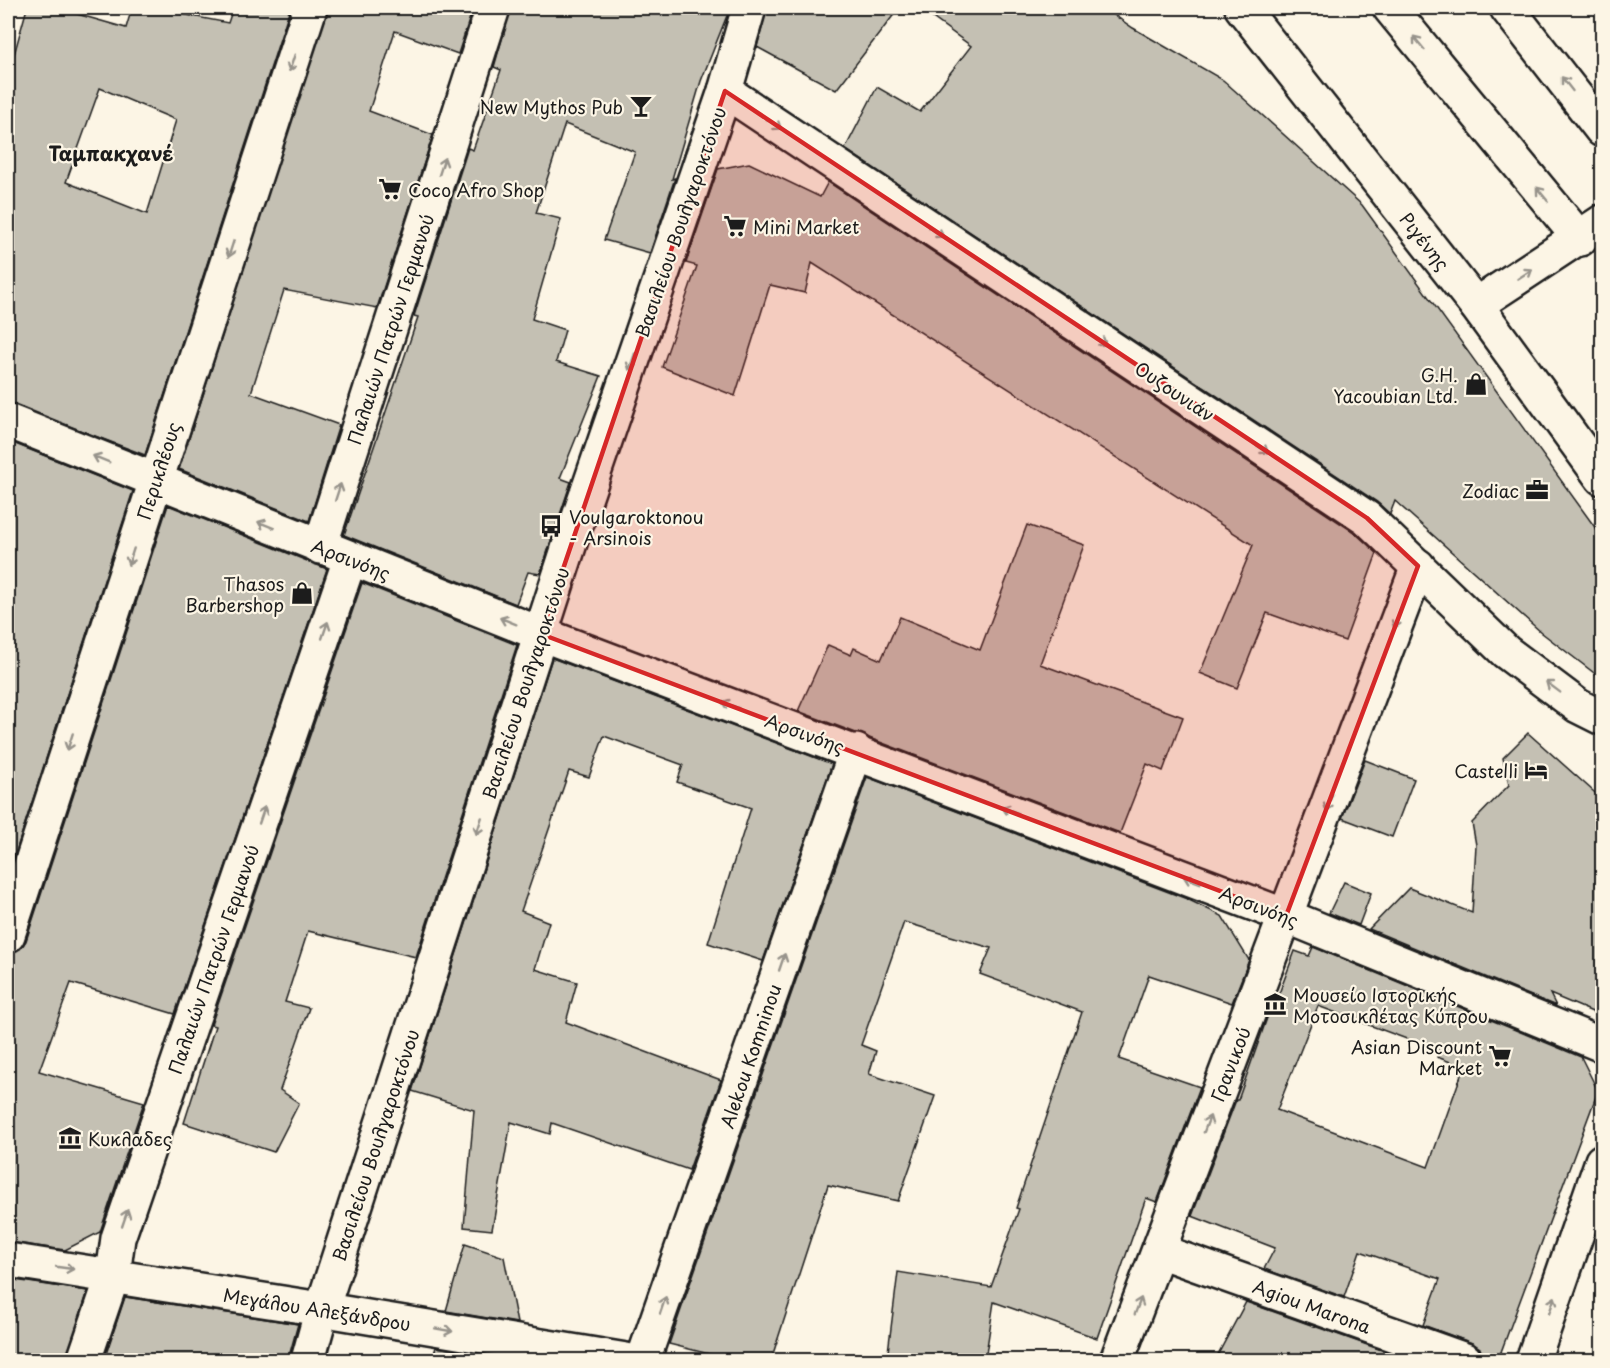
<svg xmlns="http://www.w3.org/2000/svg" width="1610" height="1368" viewBox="0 0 1610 1368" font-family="'Playpen Sans',sans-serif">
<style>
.building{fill:#c4c0b3;stroke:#1c1c1c;stroke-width:1.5;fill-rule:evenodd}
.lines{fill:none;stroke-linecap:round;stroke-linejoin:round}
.minor-casing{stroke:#1c1c1c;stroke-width:38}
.minor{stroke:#fcf5e5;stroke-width:33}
.oneway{stroke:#97938b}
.marked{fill:#d62828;fill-opacity:0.2;stroke:#d62828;stroke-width:4.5;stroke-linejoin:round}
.labels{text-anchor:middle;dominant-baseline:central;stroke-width:4.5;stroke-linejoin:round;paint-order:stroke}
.poi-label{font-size:18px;fill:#1c1c1c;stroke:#fcf5e5;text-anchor:end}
.street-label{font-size:18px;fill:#1c1c1c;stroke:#fcf5e5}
.neighbourhood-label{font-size:20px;font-weight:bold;fill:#1c1c1c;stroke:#fcf5e5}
</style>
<rect width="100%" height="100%" fill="#fcf5e5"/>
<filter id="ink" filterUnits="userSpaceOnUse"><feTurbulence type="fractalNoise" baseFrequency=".0167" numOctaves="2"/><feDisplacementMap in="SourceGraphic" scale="12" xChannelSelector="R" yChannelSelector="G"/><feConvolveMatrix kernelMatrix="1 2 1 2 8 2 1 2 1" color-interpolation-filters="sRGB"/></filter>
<g filter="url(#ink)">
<g class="building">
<path d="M27,8h29l70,20 6,-20h18l78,15 5,-15h57l-145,447 -137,-52v-327zM100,88l76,32 -29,94 -81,-32z"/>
<path d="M328,8h145l-15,46 -63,-23 -26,80 64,24 -56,173 -93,-18 -33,103 88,32 -30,96 -130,-52z"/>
<path d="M511,8h219l-29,73 -29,98 3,-1 -25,75 -46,-13 31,-88 -70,-28 -29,89 25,6 -29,100 33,11 -9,32 45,14 -41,102 11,4 -31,92 -12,-2 -12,32 -172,-69 74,-218 -4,-1 54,-168 5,2 28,-80 -7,-3z"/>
<path d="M767,8h132l-63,82 -79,-43z"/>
<path d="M919,8h185l29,20 90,52 139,125 240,332v142l-60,-46 -147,-132 -5,13 -13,-12 -532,-353 32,-62 43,25 51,-66z"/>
<path d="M749,163l71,34 8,-15 527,351 22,20 -32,88 -78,-28 -30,75 -37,-15 53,-128 -441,-282 -7,30 -35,-8 -35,111 -73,-29 35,-101 -11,-3 32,-94z"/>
<path d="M8,441l125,50 -125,385z"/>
<path d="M168,505l159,64 -152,445 -104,-31 -32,88 105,31 -44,130 -35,18 -57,-8v-289l12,-4 6,-8z"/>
<path d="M1027,525l57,20 -44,119 143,53 -20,54 -16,-7 -27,69 -322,-122 30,-66 23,10 3,-7 27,12 19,-43 80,33z"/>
<path d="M362,583l155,62 -101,312 -108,-26 -23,71 24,6 -29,82 19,13 -25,49 -90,-29 31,-97 -4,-1z"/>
<path d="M552,658l280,106 -69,197 -55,-18 43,-135 -74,-26 6,-17 -79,-29 -15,41 -20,-6 -48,140 28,11 -14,47 42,13 -11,40 155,58 -32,90 -137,-47 -2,11 -39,-12 -19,108 -28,-3 10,-117 -62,-19z"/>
<path d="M1528,733l74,66v217l-52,-22 6,12 -187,-77 40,-41 63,25 4,-68 -4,-22 37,-38 -6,-27z"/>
<path d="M1365,760l49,19 -22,58 -50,-19z"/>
<path d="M867,777l320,122 35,17 27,44 -17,43 -83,-28 -30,84 81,28 -43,115 -11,-4 -49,140 -103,-36 -9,58h-98l11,-88 93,15 28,-78 -3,-1 66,-196 -102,-38 11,-26 -87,-26 -43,123 15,6 -7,23 66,22 -37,105 -70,-16 -57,175h-38l-64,-16z"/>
<path d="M1344,882l27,11 -12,32 -30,-12z"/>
<path d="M1313,947l268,110 17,34 -100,269h-15l-3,-12 -8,-5 -49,-18 17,-46 -80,-28 -16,46 -80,-28 11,-21 -83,-32 44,-116h2l35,-99 2,3 20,-53 14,5zM1318,1006l121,45 -2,6 27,10 -36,100 -151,-57z"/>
<path d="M465,1244l39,13 13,66 -71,-12z"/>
<path d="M8,1279l80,12 -22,69h-58z"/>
<path d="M125,1297l173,27 -10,36h-184z"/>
<path d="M1246,1302l158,56 -1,2h-188z"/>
<path d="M436,1347l79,13h-83z"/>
</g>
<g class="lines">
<g class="minor-casing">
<g id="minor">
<path d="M1242,8l234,297 126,173"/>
<path d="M1390,8l190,231"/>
<path d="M1507,8l95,122"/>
<path d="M725,91l642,427 139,134 72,54 24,12"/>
<path d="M1476,305l126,-83"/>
<path d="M8,421l533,213 745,282 316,129"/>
<path d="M320,547l173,-539"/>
<path d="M8,935l302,-927"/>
<path d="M1159,1251l306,109"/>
<path d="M8,1260l300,47 318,53"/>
<path d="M84,1360l29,-85 5,-37 232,-679"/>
<path d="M308,1360l14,-51 248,-766 155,-452 24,-83"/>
<path d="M643,1360l213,-609"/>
<path d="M1117,1360l301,-794"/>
<path d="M1533,1360l69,-199"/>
</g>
</g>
<use href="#minor" class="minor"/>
</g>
<defs><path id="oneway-shaft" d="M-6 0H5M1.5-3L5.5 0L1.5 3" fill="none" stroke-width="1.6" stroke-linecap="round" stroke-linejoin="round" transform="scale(1.5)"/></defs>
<g class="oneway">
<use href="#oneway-shaft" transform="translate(1419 43) rotate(-129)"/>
<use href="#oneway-shaft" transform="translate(292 63) rotate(108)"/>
<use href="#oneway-shaft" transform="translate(1567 84) rotate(-128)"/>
<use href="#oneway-shaft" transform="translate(774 124) rotate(34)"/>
<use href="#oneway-shaft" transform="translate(442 166) rotate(-72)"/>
<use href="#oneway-shaft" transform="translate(1542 194) rotate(-129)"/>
<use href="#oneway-shaft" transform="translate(936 232) rotate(34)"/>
<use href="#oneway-shaft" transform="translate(231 249) rotate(108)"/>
<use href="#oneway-shaft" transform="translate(1525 274) rotate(-33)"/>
<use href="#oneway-shaft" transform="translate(1099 340) rotate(34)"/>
<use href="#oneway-shaft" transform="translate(632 362) rotate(109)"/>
<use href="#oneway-shaft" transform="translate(1261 448) rotate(34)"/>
<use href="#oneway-shaft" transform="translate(101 459) rotate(-158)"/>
<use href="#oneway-shaft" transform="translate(338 492) rotate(-72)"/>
<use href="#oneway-shaft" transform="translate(266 525) rotate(-158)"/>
<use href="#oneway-shaft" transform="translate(131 557) rotate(108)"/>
<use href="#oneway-shaft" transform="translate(1397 620) rotate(111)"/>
<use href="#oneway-shaft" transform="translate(508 621) rotate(-158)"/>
<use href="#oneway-shaft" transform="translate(325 630) rotate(-71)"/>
<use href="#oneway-shaft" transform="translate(1553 687) rotate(-143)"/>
<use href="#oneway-shaft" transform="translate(730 705) rotate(-160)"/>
<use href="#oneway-shaft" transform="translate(70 742) rotate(108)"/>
<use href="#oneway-shaft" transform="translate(1329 803) rotate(110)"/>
<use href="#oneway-shaft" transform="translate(1010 810) rotate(-159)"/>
<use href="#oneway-shaft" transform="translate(262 815) rotate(-71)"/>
<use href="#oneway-shaft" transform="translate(479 826) rotate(108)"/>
<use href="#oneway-shaft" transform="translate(1192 880) rotate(-159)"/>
<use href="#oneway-shaft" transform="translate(782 962) rotate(-71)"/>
<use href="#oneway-shaft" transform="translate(1207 1124) rotate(-69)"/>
<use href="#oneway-shaft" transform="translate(125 1218) rotate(-71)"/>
<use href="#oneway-shaft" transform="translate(65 1268) rotate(8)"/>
<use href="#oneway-shaft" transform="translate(663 1305) rotate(-71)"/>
<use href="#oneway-shaft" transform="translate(1552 1305) rotate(-71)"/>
<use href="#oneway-shaft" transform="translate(1138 1306) rotate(-69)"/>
<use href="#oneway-shaft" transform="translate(444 1330) rotate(10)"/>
</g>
</g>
<path class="marked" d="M725,91l642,427 51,48 -132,350 -745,-282z"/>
<defs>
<g id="bar-bare" transform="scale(1.8)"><path d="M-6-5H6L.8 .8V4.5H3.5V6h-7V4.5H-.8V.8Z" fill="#1c1c1c" stroke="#fcf5e5" stroke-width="2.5" paint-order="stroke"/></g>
<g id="supermarket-bare" transform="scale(1.8)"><path d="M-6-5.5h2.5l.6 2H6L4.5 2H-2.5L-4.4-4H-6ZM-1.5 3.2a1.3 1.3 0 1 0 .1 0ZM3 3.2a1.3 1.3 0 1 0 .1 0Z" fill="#1c1c1c" stroke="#fcf5e5" stroke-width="2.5" paint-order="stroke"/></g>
<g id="shop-bare" transform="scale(1.8)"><path d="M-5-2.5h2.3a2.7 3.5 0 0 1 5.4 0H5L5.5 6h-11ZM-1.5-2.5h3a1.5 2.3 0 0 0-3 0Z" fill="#1c1c1c" stroke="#fcf5e5" stroke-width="2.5" paint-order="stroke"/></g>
<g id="office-bare" transform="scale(1.8)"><path d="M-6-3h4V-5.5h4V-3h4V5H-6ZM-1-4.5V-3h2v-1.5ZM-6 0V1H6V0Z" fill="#1c1c1c" stroke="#fcf5e5" stroke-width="2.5" paint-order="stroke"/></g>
<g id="bus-bare" transform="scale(1.8)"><path d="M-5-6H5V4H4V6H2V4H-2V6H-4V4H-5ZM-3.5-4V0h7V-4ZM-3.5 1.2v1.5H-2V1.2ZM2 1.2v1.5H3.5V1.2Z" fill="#1c1c1c" stroke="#fcf5e5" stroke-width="2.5" paint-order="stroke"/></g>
<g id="hotel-bare" transform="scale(1.8)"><path d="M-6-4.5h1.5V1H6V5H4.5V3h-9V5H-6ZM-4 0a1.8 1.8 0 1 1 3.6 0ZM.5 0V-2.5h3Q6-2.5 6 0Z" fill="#1c1c1c" stroke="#fcf5e5" stroke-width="2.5" paint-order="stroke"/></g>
<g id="museum-bare" transform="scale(1.8)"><path d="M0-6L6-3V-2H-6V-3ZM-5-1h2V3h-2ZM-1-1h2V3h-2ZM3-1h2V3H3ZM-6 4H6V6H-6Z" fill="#1c1c1c" stroke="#fcf5e5" stroke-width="2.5" paint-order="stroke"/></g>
</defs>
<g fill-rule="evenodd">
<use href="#bar-bare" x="641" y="106"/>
<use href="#supermarket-bare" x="390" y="189"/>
<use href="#supermarket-bare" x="735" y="226"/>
<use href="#shop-bare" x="1476" y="384"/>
<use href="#office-bare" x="1537" y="490"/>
<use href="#bus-bare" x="551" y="526"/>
<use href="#shop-bare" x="302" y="593"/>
<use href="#hotel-bare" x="1536" y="770"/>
<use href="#museum-bare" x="1275" y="1004"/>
<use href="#supermarket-bare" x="1500" y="1056"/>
<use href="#museum-bare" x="70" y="1138"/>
</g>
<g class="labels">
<g class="poi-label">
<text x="623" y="106">New Mythos Pub</text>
<text x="408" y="189" text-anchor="start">Coco Afro Shop</text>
<text x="753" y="226" text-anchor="start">Mini Market</text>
<text x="1458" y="374">G.H.<tspan x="1458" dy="21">Yacoubian Ltd.</tspan></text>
<text x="1519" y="490">Zodiac</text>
<text x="569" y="516" text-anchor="start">Voulgaroktonou<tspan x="569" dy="21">- Arsinois</tspan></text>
<text x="284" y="583">Thasos<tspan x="284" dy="21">Barbershop</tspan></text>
<text x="1518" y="770">Castelli</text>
<text x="1293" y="994" text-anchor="start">Μουσείο Ιστορικής<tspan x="1293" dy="21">Μοτοσικλέτας Κύπρου</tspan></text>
<text x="1482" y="1046">Asian Discount<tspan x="1482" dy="21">Market</tspan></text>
<text x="88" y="1138" text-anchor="start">Κυκλαδες</text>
</g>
<g class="street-label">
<text transform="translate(680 222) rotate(-71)">Βασιλείου Βουλγαροκτόνου</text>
<text transform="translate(1425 241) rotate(52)">Ριγένης</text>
<text transform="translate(390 329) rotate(-72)">Παλαιών Πατρών Γερμανού</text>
<text transform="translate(1175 391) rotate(34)">Ουζουνιάν</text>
<text transform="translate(158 471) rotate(-72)">Περικλέους</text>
<text transform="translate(351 559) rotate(21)">Αρσινόης</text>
<text transform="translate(525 683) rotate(-72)">Βασιλείου Βουλγαροκτόνου</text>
<text transform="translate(805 733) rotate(20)">Αρσινόης</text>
<text transform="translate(1259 906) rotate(21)">Αρσινόης</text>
<text transform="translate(213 959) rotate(-71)">Παλαιών Πατρών Γερμανού</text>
<text transform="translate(750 1056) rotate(-71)">Alekou Komninou</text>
<text transform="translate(1230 1064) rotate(-69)">Γρανικού</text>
<text transform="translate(375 1145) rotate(-72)">Βασιλείου Βουλγαροκτόνου</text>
<text transform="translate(1312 1306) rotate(20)">Agiou Marona</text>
<text transform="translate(317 1309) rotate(9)">Μεγάλου Αλεξάνδρου</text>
</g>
<g class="neighbourhood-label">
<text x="111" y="153">Ταμπακχανέ</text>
</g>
</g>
<rect width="1610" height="1368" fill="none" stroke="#fcf5e5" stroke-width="30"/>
<rect x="15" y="15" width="1580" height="1338" fill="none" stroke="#1c1c1c" stroke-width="2" filter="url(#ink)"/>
</svg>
